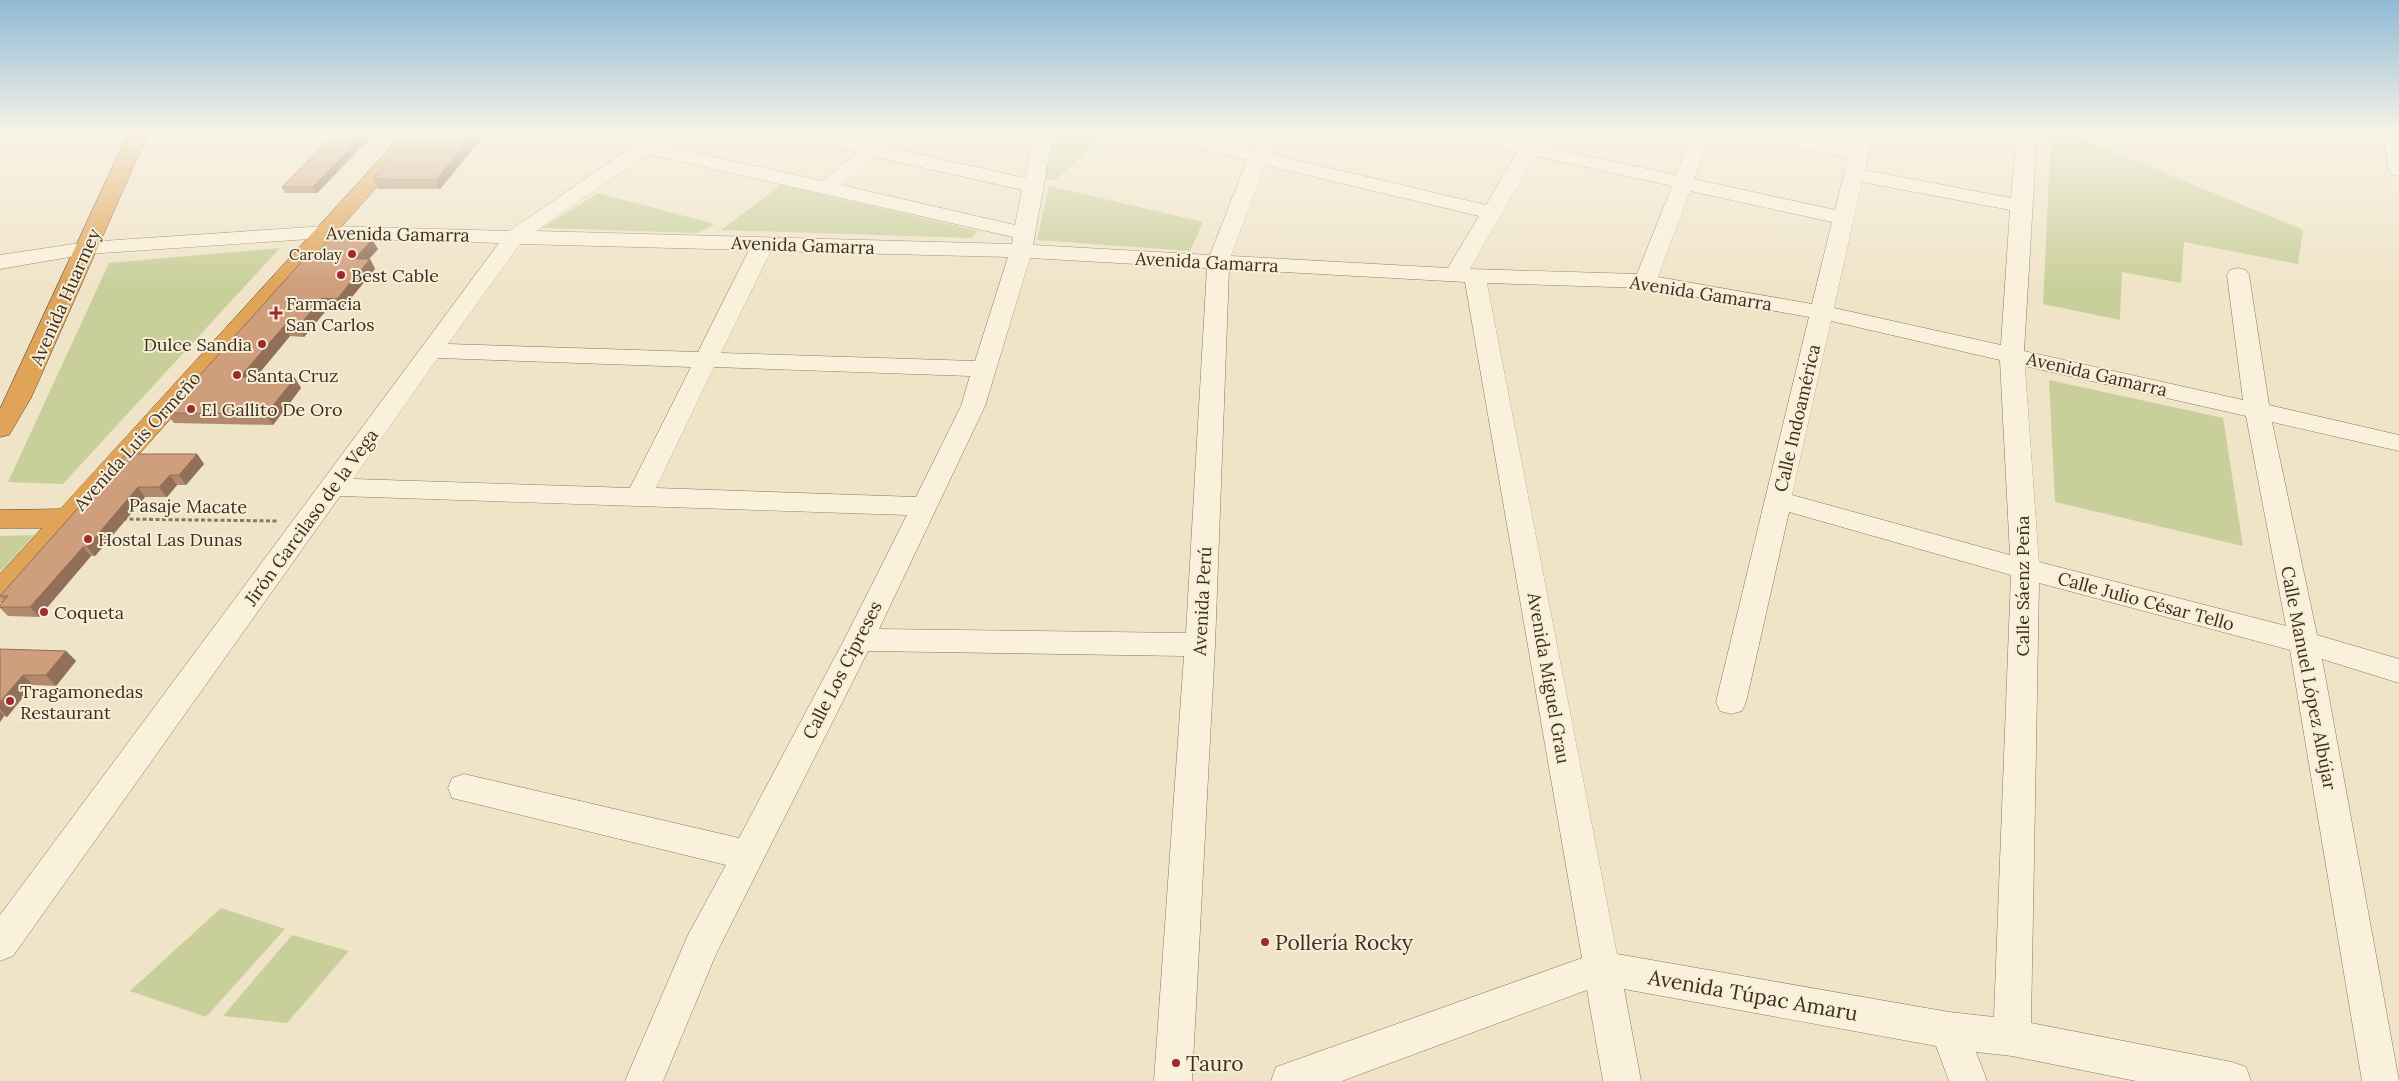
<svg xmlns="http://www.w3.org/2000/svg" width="2399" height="1081" viewBox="0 0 2399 1081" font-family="Lora,serif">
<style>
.green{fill:#c9cf9b}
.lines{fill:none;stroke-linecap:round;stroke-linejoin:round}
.minor-casing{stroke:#8d765c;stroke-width:1}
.highway-casing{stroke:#5b4430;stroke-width:1}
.path{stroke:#8d765c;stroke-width:3;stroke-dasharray:4 2.5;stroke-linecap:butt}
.minor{fill:#faf1dc;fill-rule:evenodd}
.highway{fill:#e0a458;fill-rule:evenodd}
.wall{fill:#b2896c}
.shaded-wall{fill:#916f58}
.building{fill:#cf9f7d;stroke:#916f58}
.poi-dot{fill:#9e2a2b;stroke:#f7eed8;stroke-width:2}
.labels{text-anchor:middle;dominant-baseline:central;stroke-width:4;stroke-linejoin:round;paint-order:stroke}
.far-poi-label{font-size:15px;fill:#3d2e20;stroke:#f7eed8;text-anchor:end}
.street-label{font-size:18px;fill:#3d2e20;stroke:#f7eed8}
.poi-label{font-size:18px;fill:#3d2e20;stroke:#f7eed8;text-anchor:start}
.near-poi-label{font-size:21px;fill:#3d2e20;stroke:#f7eed8;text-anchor:start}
.near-street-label{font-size:21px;fill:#3d2e20;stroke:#f7eed8}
</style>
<rect width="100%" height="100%" fill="#f0e4c8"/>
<g class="green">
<path d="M1053,134h54l-52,46h-14z"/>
<path d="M2051,134h20l232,96 -5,34 -114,-22 -3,41 -59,-11 -2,48 -77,-16z"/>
<path d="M781,185l197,46 -7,7 -250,-8z"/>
<path d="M1049,186l154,36 -13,29 -153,-11z"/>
<path d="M598,193l117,31 -17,9 -156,-5z"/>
<path d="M280,248l-217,236 -55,-2 101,-219z"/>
<path d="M2049,380l174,38 20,128 -188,-44z"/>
<path d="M34,535l-34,37v-36z"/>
<path d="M221,908l64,21 -79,88 -76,-26z"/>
<path d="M292,935l57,16 -62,72 -64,-7z"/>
</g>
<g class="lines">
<g class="minor-casing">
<g id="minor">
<path d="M651,134h23l-13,11 161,36 36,-29 -63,-14 -3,-4h36l41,9 11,-9h22l-15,13 138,31 6,-30 -42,-10 -3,-4h36l11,2v-2h20l-20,111 177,10 37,-95 -92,-22 -3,-4h34l68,16 12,-16h20l-15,20 215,51 31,-53 -64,-14 -3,-4h36l38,8 4,-8h20l-7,12 135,29 16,-41h20l-18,45 141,31 13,-52 -91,-18 -7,-2 -3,-4h39l64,13 3,-13h20l-8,36 146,28 6,-64h20l-13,217 219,49 -16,-125 3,-5 8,-2 8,2 3,5 20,130 130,30v16l-127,-29 45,213 82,24v24l-77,-24 77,422h-37l-72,-431 -251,-67 -8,440 201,39 14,5 5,14h-115l-124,-25 -36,-4 11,29h-38l-13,-35 -312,-57 17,92h-38l-16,-91 -245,91h-71l5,-14 14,-5 292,-104 -117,-676 -236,-13 -14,376 -23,436h-38l30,-425 -316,-5 -152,303 -53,127h-38l63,-146 38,-70 -274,-67 -4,-10 4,-10 12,-4 275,64 105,-198 63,-125 -567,-19 -327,460 -13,5v-46l499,-672 -174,-5 -238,16 -87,15v-14l87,-13 238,-16 184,5zM648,154l365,83 -1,7 -476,-13zM1535,156l137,30 -35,88 -167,-5zM876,157l146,33 -7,35 -174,-40zM1265,165l214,51 -31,52 -217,-12zM1862,182l148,28 -9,135 -167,-37zM1690,191l142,31 -20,82 -154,-27zM520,244l229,6 -51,102 -250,-8zM771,251l237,6 -33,104 -254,-8zM1030,258l177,10 -21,365 -307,-4 106,-223zM1487,283l158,5 164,29 -93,385 4,9 11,3 11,-3 4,-9 43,-190 222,63 -17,442 -45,-5 -332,-58zM1831,321l169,39 10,195 -218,-60zM438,358l253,9 -61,121 -277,-9zM2025,366l221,50 40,210 -247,-64zM714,367l256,9 -9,30 -45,91 -260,-9z"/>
<path d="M2383,134h16v42l-7,-2 -3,-4z"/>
</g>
</g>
<g class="highway-casing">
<g id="highway">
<path d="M128,134h20l-117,264 -22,37 -9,2v-28z"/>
<path d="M403,134h21l-414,465 -10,3v-28l42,-46h-42v-18l60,-1z"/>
</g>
</g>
<path class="path" d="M123,519l154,2"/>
<use href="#minor" class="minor"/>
<use href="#highway" class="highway"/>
</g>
<g class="wall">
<path d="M334,134h40l-57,59h-32l-3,-6z"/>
<path d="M412,134h73l-45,55h-62l-5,-10z"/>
<path d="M378,249l-9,10h1l5,10 -33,40 -14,-1 -24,29 -14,-1 -35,42 46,10 -28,37 -99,-2 -8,-10 145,-155z"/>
<path d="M126,454h71l7,10 -18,21h-9l-10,12h-22l-50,59h-4l-52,61 -31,-1 -8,-8v-3l4,-5 -4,-4z"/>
<path d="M0,649l66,2 10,10 -20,25 -23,-1 -26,32 -3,-1 -4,6z"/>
</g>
<g class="shaded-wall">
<path d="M364,134h10l-57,59 -4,-6z"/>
<path d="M473,134h12l-45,55 -4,-9z"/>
<path d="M372,239l6,10 -18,20 -5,-10z"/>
<path d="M370,259l5,10 -33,40 -5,-10z"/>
<path d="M322,298l6,10 -24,29 -5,-11z"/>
<path d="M284,326l6,10 -43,52 -7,-11z"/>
<path d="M295,378l6,10 -28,37 -7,-11z"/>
<path d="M197,454l7,10 -18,21 -7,-10z"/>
<path d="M170,475l7,10 -10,12 -8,-10z"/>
<path d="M138,487l7,10 -50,59 -8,-9z"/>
<path d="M83,547l8,9 -52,61 -9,-10z"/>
<path d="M66,651l10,10 -20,25 -10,-11z"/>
<path d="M23,675l10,10 -26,32 -7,-8v-7z"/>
<path d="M0,712l4,4 -4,6z"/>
</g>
<g class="building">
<path d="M334,134h30l-51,53h-31z"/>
<path d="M412,134h61l-37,46 -63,-1z"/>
<path d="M331,238l41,1 -17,20h15l-33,40 -15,-1 -23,28h-15l-44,51 55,1 -29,36 -100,-1 139,-155h6z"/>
<path d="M126,454h71l-18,21h-9l-11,12h-21l-51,60h-4l-53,60h-30v-2l8,-9h-8z"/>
<path d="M0,649l66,2 -20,24h-23l-23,27z"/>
</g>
<linearGradient id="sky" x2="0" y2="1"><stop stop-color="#8fbad6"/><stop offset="0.47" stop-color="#f8f3e6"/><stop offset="1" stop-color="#f8f3e6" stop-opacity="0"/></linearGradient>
<rect width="2399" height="285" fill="url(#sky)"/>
<g class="poi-dot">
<circle cx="352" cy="254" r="5"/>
<circle cx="341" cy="275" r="5"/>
<path d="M273.5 305.5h5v5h5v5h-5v5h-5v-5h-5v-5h5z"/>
<circle cx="262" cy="344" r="5"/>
<circle cx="237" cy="375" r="5"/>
<circle cx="191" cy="409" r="5"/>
<circle cx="88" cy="539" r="5"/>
<circle cx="44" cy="612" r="5"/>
<circle cx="10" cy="701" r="5"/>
<circle cx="1265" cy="942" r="5"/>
<circle cx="1176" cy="1063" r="5"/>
</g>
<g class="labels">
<g class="far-poi-label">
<text x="342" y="254">Carolay</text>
</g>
<g class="street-label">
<text transform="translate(398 234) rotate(1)">Avenida Gamarra</text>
<text transform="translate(803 245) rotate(2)">Avenida Gamarra</text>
<text transform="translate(1207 262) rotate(3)">Avenida Gamarra</text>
<text transform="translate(1701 293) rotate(9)">Avenida Gamarra</text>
<text transform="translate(65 297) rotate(-66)">Avenida Huarmey</text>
<text transform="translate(2097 374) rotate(13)">Avenida Gamarra</text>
<text transform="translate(1797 418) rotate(-77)">Calle Indoamérica</text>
<text transform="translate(137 441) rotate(-48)">Avenida Luis Ormeño</text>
<text transform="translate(188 506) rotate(1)">Pasaje Macate</text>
<text transform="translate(311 517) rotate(-54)">Jirón Garcilaso de la Vega</text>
<text transform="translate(2022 586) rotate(-90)">Calle Sáenz Peña</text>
<text transform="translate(1202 601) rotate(-87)">Avenida Perú</text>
<text transform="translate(2146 601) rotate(15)">Calle Julio César Tello</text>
<text transform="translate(842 670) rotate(-63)">Calle Los Cipreses</text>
<text transform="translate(1549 678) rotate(80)">Avenida Miguel Grau</text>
<text transform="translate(2309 678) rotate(79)">Calle Manuel López Albújar</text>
</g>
<g class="poi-label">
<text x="351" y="275">Best Cable</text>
<text x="286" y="303">Farmacia<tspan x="286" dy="21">San Carlos</tspan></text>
<text x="252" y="344" text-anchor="end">Dulce Sandia</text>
<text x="247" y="375">Santa Cruz</text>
<text x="201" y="409">El Gallito De Oro</text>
<text x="98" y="539">Hostal Las Dunas</text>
<text x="54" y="612">Coqueta</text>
<text x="20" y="691">Tragamonedas<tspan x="20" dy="21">Restaurant</tspan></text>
</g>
<g class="near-poi-label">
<text x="1275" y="942">Pollería Rocky</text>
<text x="1186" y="1063">Tauro</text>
</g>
<g class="near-street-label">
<text transform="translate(1753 995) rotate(10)">Avenida Túpac Amaru</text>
</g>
</g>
</svg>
